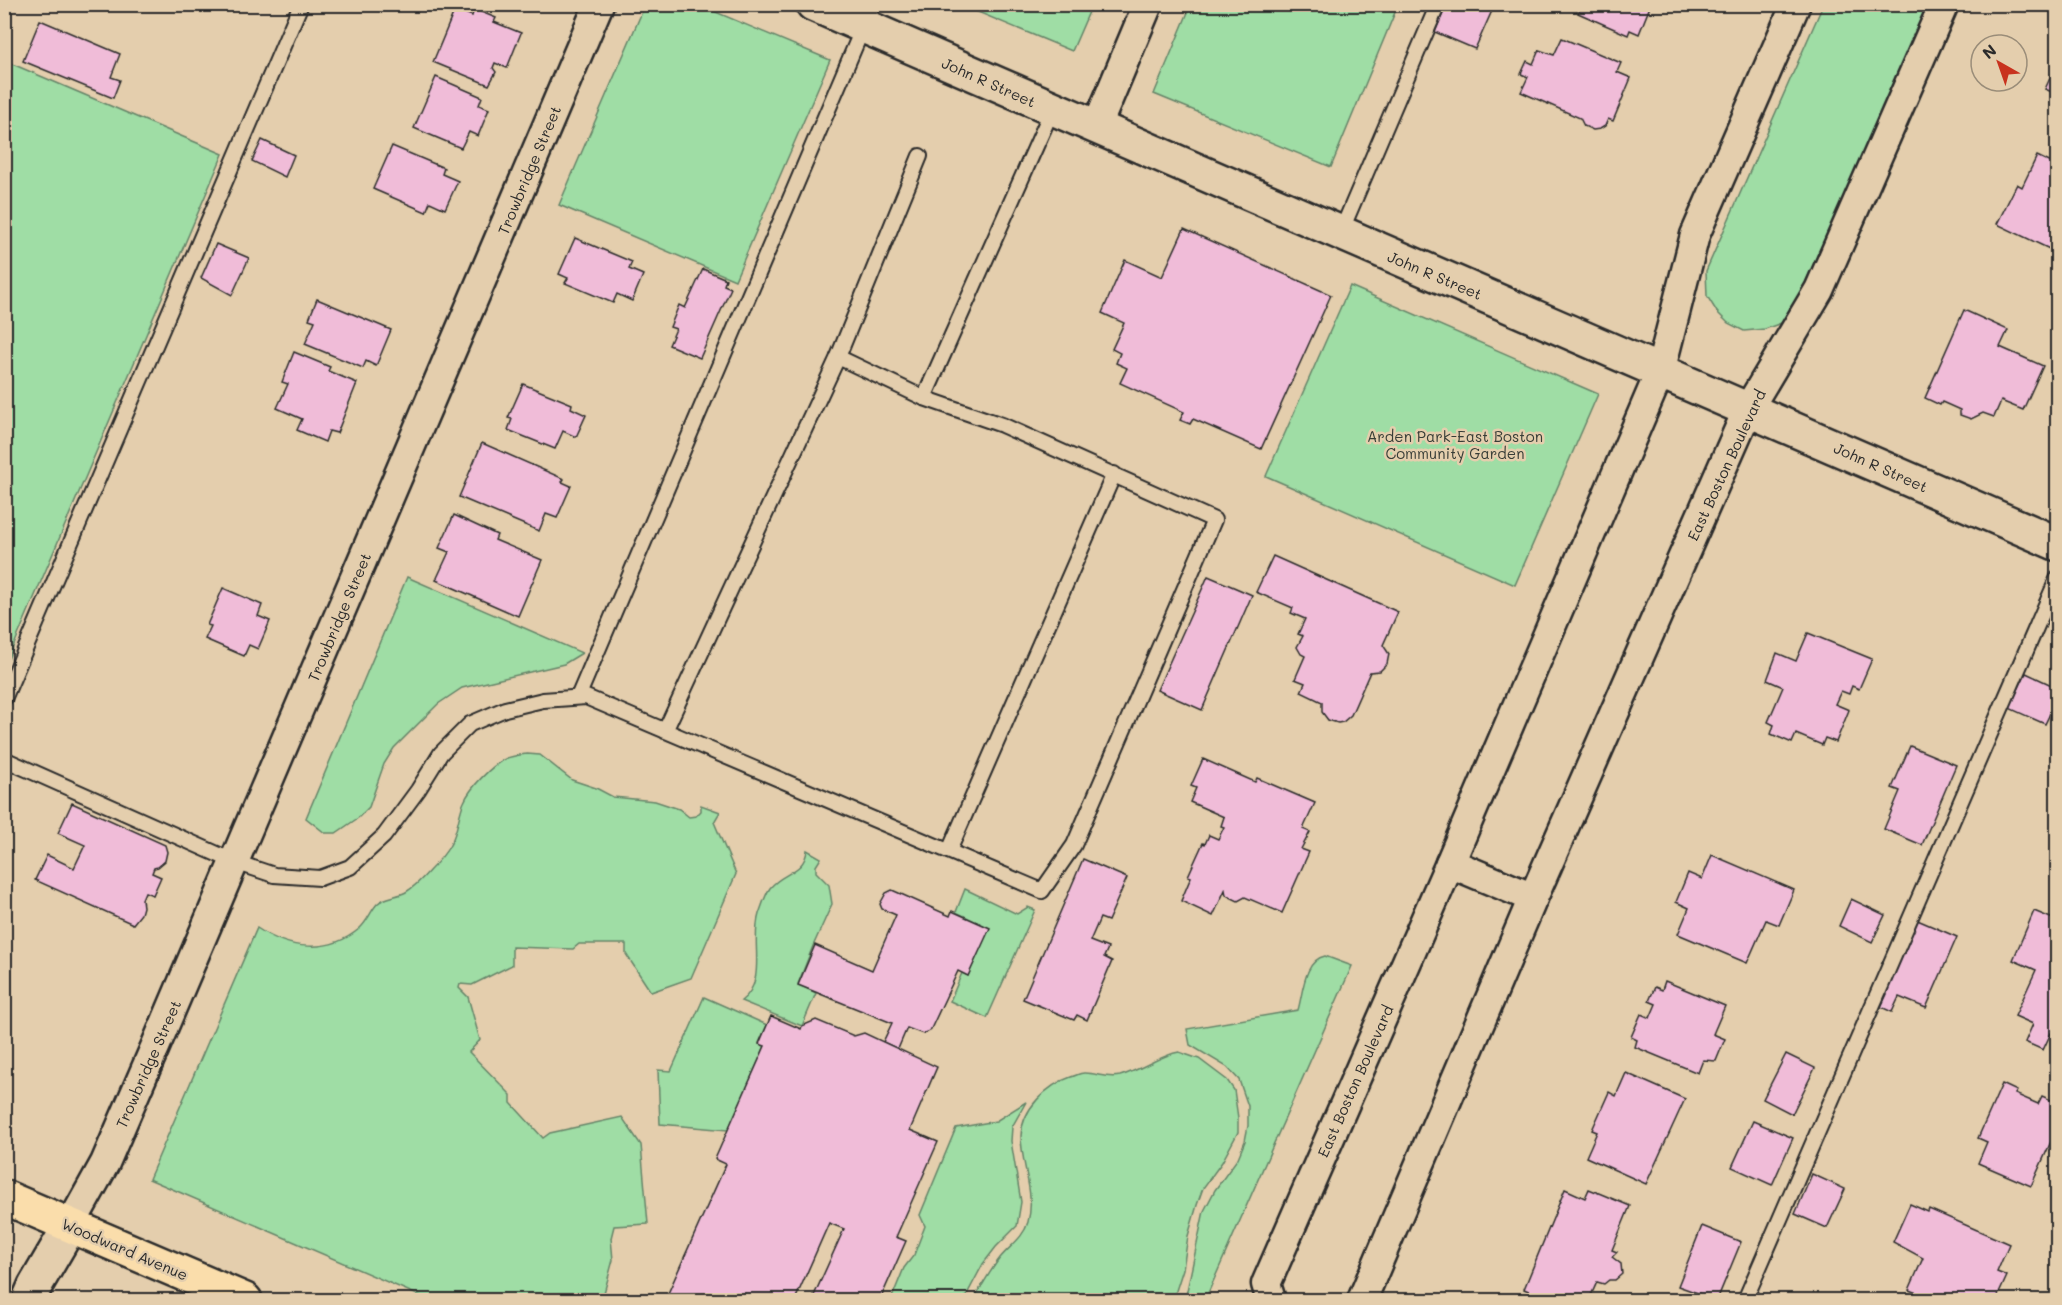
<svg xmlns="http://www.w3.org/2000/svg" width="2062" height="1305" viewBox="0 0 2062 1305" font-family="Mali,sans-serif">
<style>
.green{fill:#9fdda5;stroke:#658468;stroke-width:1.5}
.building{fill:#f0bcd8;stroke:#2b2b2b;stroke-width:1.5}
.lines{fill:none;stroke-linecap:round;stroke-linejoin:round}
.service-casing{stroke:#2b2b2b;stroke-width:18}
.minor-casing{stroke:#2b2b2b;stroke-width:33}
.tertiary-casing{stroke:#2b2b2b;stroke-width:38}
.primary-casing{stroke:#2b2b2b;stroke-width:38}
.service{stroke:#e4cead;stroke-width:14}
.minor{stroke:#e4cead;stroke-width:28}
.tertiary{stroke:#e4cead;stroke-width:33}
.primary{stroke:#faddab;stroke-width:33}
.labels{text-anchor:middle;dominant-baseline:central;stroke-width:5;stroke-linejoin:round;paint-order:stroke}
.street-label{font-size:15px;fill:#2b2b2b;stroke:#e4cead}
.park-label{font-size:15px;fill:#373d37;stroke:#e4cead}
</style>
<rect width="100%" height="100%" fill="#e4cead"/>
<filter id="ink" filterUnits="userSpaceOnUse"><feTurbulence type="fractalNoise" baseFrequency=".0167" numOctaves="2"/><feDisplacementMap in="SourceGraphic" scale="12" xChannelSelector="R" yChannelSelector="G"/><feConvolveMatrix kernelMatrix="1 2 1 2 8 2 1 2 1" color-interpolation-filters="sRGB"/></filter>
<g filter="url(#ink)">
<g class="green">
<path d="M645,5h54l131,55 -95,220 -176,-75z"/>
<path d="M961,5h131l-20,46z"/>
<path d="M1191,5h207l-67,162 -177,-73z"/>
<path d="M1823,5h106l-136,305 -9,12 -19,7 -21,2 -16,-8 -11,-11 -10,-16 -1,-25z"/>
<path d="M10,63l213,91 -218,512 -1,-590z"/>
<path d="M1350,286l248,108 -83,191 -249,-109z"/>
<path d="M407,577l175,76 -18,11 -102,24 -24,16 -44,44 -10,16 -15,43 -11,11 -22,15h-11l-19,-15z"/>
<path d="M527,754l13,1 32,25 24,8 17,9 42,4 24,8 10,8 7,-1 5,-5v-6l19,7 -6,10 22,52 -45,104 -40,14 -25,-38v-10h-47l-6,5 -61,-2v18l-40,20 -12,-1 -1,4 9,9 12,43 -11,12 42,43v8l32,35 7,-5 72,-16 19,28 7,79 -34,2 -3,12 2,22 -9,33 -8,7h-167l-280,-121 108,-251c31,21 71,27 102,1 9,-8 11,-17 18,-25 7,-8 21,-7 29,-12 10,-6 17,-14 24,-22 7,-7 15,-16 20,-25 8,-13 8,-30 14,-43 6,-14 27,-36 41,-43 6,-3 15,-4 22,-5z"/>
<path d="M807,850l14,8 -5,8v6l13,13 3,19 -19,42 -15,38 18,9 -14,33 -61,-25c27,-20 9,-58 18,-87 3,-8 6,-19 11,-26 12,-16 35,-15 37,-38z"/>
<path d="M965,889l52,25 11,-7 7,3 -48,108 -37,-17 12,-28 6,3 21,-48 -33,-16z"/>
<path d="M1325,956l27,10 -147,334h-20l19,-89 11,-21 23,-32 7,-17 3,-15v-20l-9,-26 -12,-13 -37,-22 -3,-16 111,-19c5,-17 6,-50 27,-54z"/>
<path d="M704,997l63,28 -8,18 6,3 -37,84 -68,-6 -2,-54 13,1z"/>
<path d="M1179,1052l20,7 28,21 7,10 4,28v14l-16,30 -19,26 -6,17 -9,31 -5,33 -10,31h-200c9,-14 17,-29 27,-42 10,-12 24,-21 28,-36 8,-28 -7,-57 -7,-86 1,-27 26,-51 50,-59 4,-1 9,-4 13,-4 13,0 22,6 36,3 21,-6 41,-21 59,-24z"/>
<path d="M1026,1102l-14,25 -1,14 10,61 -4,24 -21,21 -13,17 -19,36h-73l13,-32 10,-13 11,-29 -5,-11 36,-87 40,-7z"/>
</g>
<g class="building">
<path d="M1447,4h48l-20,45 -40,-17z"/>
<path d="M1582,4h69l-12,30 -9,-4 -2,5 -50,-22z"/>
<path d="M455,9l17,7 2,-7 22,9 -2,4 27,11 -14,35 -12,-5 -2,5 3,4 -7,13 -56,-23z"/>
<path d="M40,20l80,34 -9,23 9,3 -7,18 -90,-37z"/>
<path d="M1562,38l59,25 -4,9 14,6 -18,43 -5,-2 -3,7 -5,3 -7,1 -9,-4 -4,-8 -59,-26 7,-15 -7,-3 6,-13 6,3 6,-14 15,5z"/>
<path d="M2058,61v39l-1,-6 -12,-5z"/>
<path d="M436,77l46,20 -3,8 10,4 -11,27 -9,-4 -8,16 -47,-20z"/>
<path d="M262,140l32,15 -9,22 -33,-16z"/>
<path d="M392,146l52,22 -2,6 16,7 -13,28 -15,-7 -4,10 -53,-23z"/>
<path d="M2037,156l21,10v87l-61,-29 20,-40 5,3z"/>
<path d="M1184,229l147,66 -70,154 -68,-30 -3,5 -10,-4 4,-8 -64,-29 7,-15 -11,-5 4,-10 -8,-4 12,-26 -22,-10 23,-53 37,17z"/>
<path d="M575,238l57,24 -3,7 14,6 -11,26 -15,-7 -4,9 -48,-20 3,-5 -9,-4z"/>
<path d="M216,244l33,14 -17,37 -31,-17z"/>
<path d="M703,269l23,10 -2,6 7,3 -31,70 -31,-13 7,-16 -6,-2 9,-22 6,3z"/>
<path d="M317,299l74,31 -15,36 -10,-5 -3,7 -58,-24 10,-23 -6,-2z"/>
<path d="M1964,310l44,20 -8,17 43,19 -20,44 -22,-9 -7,16 -11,-4 -12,6 -11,-4v-5l-18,-8 -2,3 -15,-7z"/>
<path d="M294,352l36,15 -2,4 29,12 -20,50 -8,-2 -4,11 -28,-12 5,-11 -25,-11 11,-24 -6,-2z"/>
<path d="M523,384l49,20 -1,4 15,7 -10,22 -13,-6 -8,18 -47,-19 4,-11 -4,-1z"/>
<path d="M482,443l82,36 -2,3 9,4 -14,32 -11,-4 -7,17 -80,-34z"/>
<path d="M454,515l43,20 -2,5 47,20 -24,56 -82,-36 13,-28 -10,-4z"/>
<path d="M1273,556l125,56 -15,33 6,9 -2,10 -7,7 -10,1 -19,43 -8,7 -5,1 -10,-3 -6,-8v-10l-21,-10 4,-9 -10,-4 10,-23 -4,-2 -4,-7 6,-11 -5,-2 7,-15 -14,-6 2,-5 -37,-16z"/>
<path d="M1208,576l44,19 -50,115 -45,-20z"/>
<path d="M223,588l39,17 -4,11 12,5 -12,28 -9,-4 -5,11 -39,-17 6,-13 -4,-1z"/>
<path d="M1808,633l64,26 -13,30 -7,-3 -3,8 -8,-3 -6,13 14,6 -13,32 -11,-4 -3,7 -26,-11 -4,9 -21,-9 3,-9 -6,-3 15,-35 -16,-7 10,-27 19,8z"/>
<path d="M2026,673l32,15v9l-13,27 -36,-16z"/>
<path d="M1910,746l46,19 -34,80 -38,-16 16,-38 -8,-3z"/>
<path d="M1203,759l52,23 2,-4 58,25 -12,26 7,3 -9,17 8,3 -27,61 -37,-16 -7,4 -12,-6 -1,-5 -12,26 -32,-15 10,-24 -3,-1 15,-33 2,1 4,-9 9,4 6,-12 -3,-1 3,-9 -34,-15 6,-14 -5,-2z"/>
<path d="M72,803l93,42 2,7 -2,9 -7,6 -4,1 -2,5 9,4 -8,18 -8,-3 -3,7 1,8 -2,7 -8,10 -98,-44 12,-25 27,13 11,-23 -27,-12z"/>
<path d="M1712,855l82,35 -15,35 -13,-5 -19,43 -69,-29 11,-26 -13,-6 12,-29 14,6z"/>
<path d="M1083,859l44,19 -19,43 -8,-3 -10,23 18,7 -4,9 8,4 -25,59 -10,-5 -3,5 -51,-21z"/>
<path d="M892,890l58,26 2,-5 38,17 -22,48 -10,-5 -28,60 -7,3 -16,-6 -9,21 -15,-7 9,-19 -94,-38 17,-40 57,25 24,-55 -14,-6 -2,-5 6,-11z"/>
<path d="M1851,899l34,16 -13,27 -33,-16z"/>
<path d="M2034,911l24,10v115l-7,-3 -8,17 -18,-8 8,-18 -18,-8 21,-46 -23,-10z"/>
<path d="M1915,919l42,18 -31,71 -27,-11 -7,15 -11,-5 6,-13 -4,-2z"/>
<path d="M1665,981l60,25 -12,28 12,5 -9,22 -13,-1 -5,13 -63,-26 2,-7 -6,-3 10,-23 9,4 6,-14 -7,-3 6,-14 7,3z"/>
<path d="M771,1016l30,13 1,-3 14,-6 38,16 10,-3 73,34 -27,63 28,12 -42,95 10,4 -26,59h-68l32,-71 -15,-6 -34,77h-143l2,-4 11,4 61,-136 -11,-5 50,-113 -6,-2z"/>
<path d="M1786,1054l29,14 -23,46 -29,-15z"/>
<path d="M1626,1073l59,26 -39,85 -60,-27 11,-25 -5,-2 17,-38 7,4z"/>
<path d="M2002,1084l15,7 -2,3 23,10 4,-8 16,7v23l-27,60 -53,-23 9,-21 -9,-4z"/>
<path d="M1753,1121l40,17 -21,47 -40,-18z"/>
<path d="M1812,1174l33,15 -18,39 -32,-14z"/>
<path d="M1565,1189l20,9 4,-9 41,17 -18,44 5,2 -5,5 9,7 1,10 -7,6h-6l-5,4 -7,-2 -8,18h-61l3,-8 -7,-3z"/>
<path d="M1910,1204l18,8 1,-3 80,35 -12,28 10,4 -11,24h-82l3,-7 -8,-3 14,-32 -30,-16z"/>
<path d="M1702,1226l39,16 -24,58 -39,-14z"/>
</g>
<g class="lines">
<g class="service-casing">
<g id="service">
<path d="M1340,234l98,-230"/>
<path d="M838,357l82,-201"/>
<path d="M924,398l128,-288"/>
<path d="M578,697l295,-693"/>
<path d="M4,699l297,-695"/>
<path d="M4,759l231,103 39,13 46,3 30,-11 34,-31 34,-46 23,-37 29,-29 35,-15 38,-9 43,-3 456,194 32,-46 140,-325 -212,-95 -78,-27 -86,-41 -173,374"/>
<path d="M949,851l165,-377"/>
<path d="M1745,1300l313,-723"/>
</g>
</g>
<g class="minor-casing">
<g id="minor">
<path d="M1096,128l52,-124"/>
<path d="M1450,863l83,35"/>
<path d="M70,1226l35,-63 51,-118 443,-1041"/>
<path d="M1271,1300l-5,-16 184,-421 210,-491 35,-137 101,-231"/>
<path d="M1362,1300l171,-402 215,-489 71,-119 125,-286"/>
</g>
</g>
<g class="tertiary-casing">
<g id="tertiary">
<path d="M813,4l1245,540"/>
<path d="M29,1300l6,-14 35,-60"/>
</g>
</g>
<g class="primary-casing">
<path id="primary" d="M4,1197l241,103"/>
</g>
<use href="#service" class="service"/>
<use href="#minor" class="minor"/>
<use href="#tertiary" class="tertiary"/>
<use href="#primary" class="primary"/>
</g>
</g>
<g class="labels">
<g class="street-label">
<text transform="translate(989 82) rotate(24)">John R Street</text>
<text transform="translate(529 170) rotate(-67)">Trowbridge Street</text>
<text transform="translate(1435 275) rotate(23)">John R Street</text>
<text transform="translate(1726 465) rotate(-65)">East Boston Boulevard</text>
<text transform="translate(1881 467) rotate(24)">John R Street</text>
<text transform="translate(339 617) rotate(-67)">Trowbridge Street</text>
<text transform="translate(148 1064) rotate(-66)">Trowbridge Street</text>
<text transform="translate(1355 1081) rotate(-66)">East Boston Boulevard</text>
<text transform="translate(125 1249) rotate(23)">Woodward Avenue</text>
</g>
<g class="park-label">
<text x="1455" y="436">Arden Park-East Boston<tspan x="1455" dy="17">Community Garden</tspan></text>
</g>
</g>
<rect width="2062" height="1305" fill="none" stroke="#e4cead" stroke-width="24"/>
<rect x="12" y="12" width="2038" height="1281" fill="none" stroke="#2b2b2b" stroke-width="2" filter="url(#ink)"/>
<g transform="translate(1999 63) rotate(320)"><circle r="28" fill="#e4cead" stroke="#9a8d79" stroke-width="1.5"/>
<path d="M0-4.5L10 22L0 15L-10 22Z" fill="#c8321e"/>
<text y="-9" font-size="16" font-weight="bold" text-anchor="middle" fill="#2b2b2b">N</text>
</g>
</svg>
